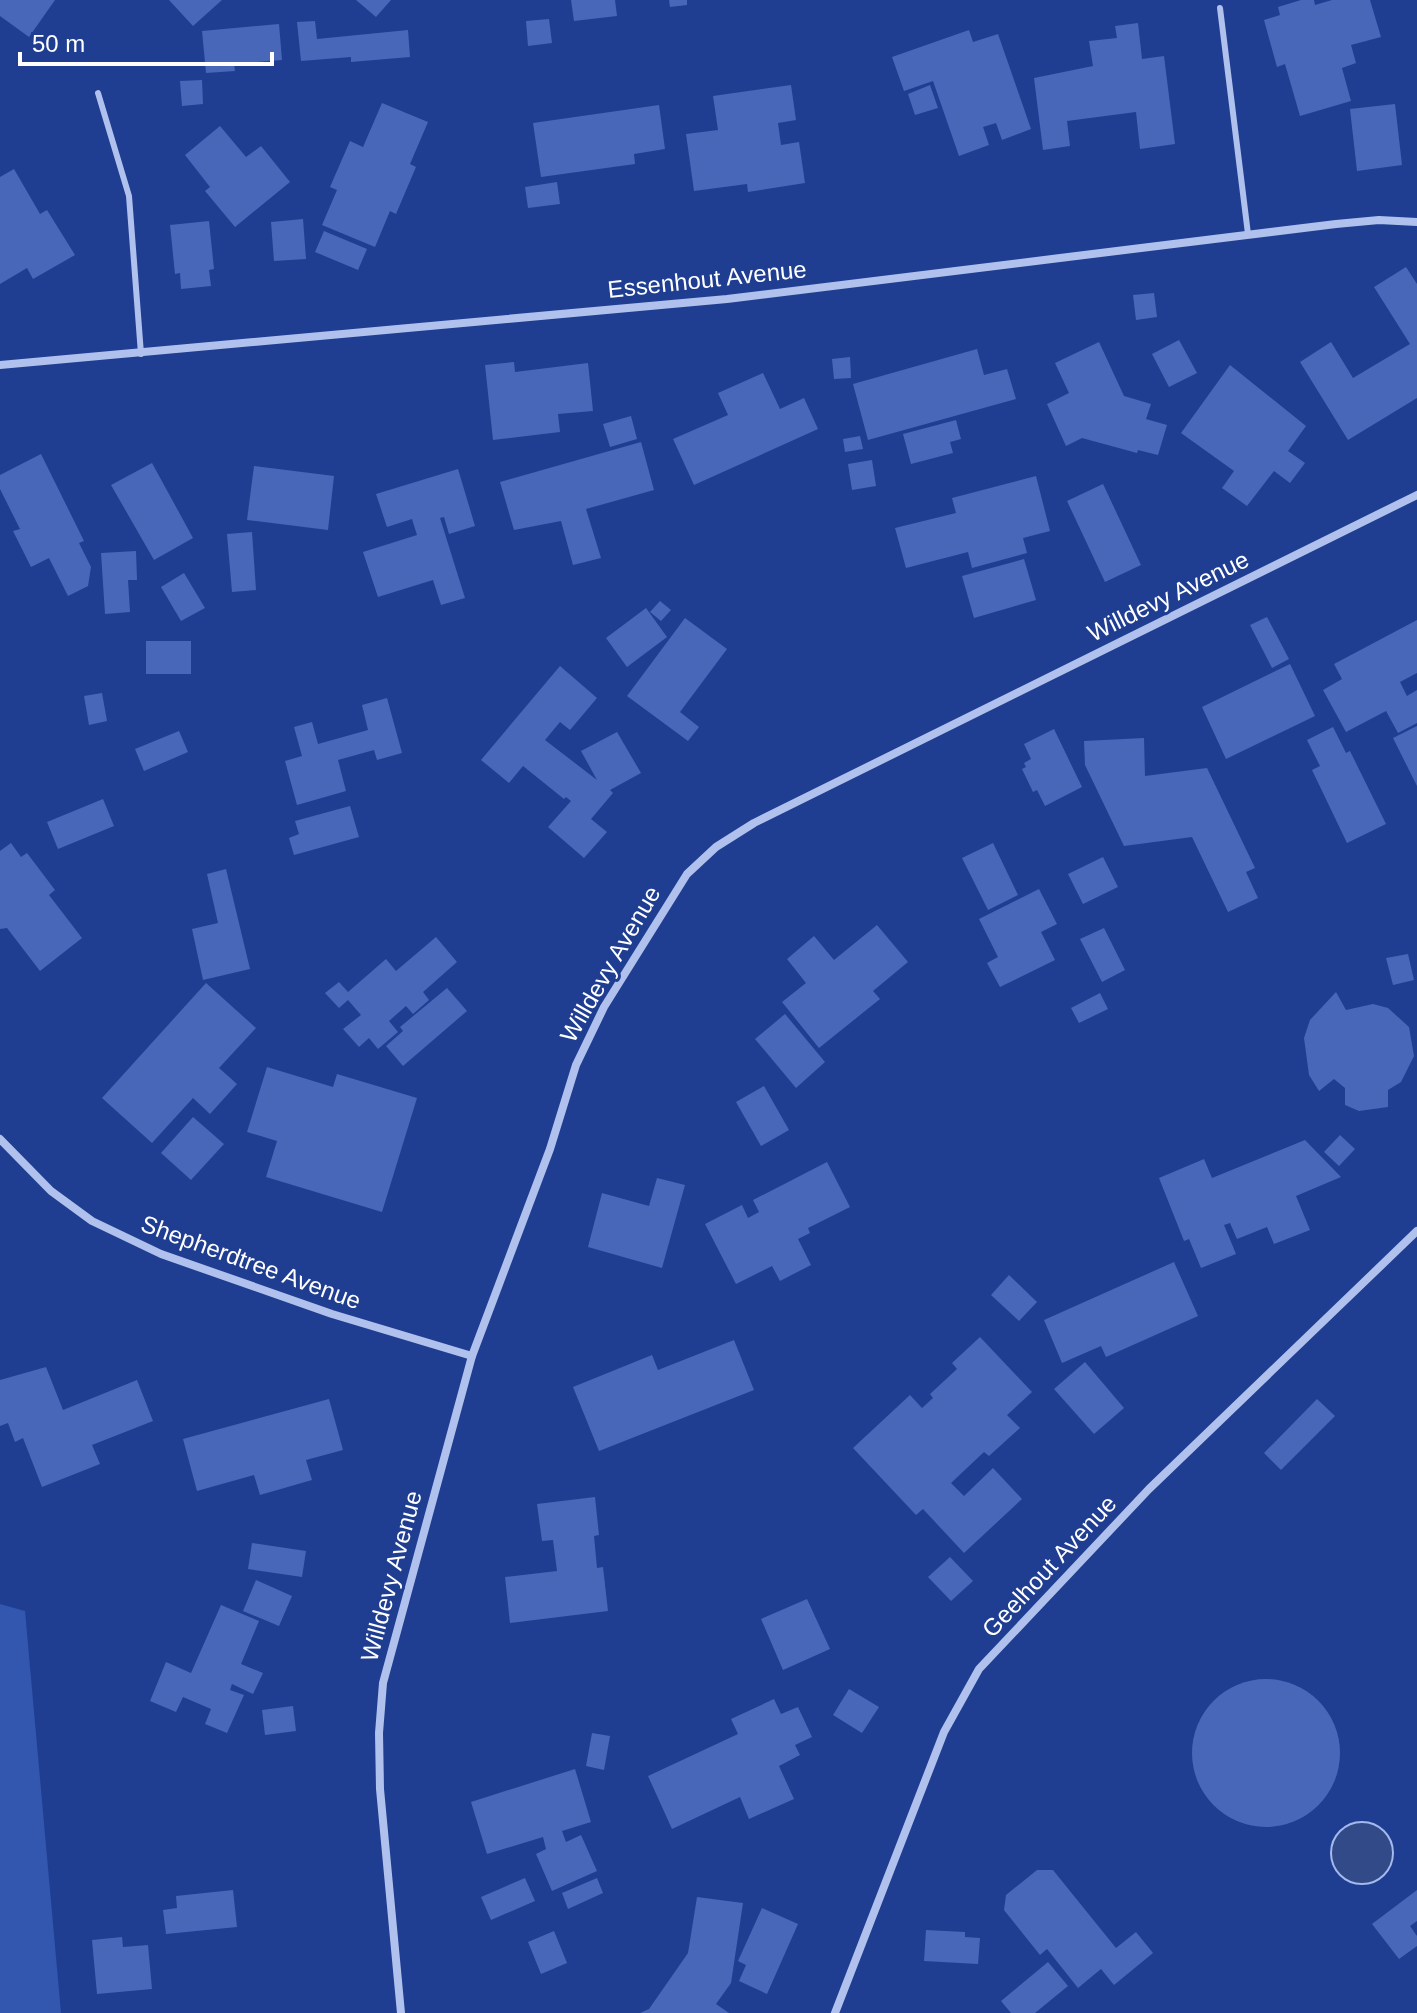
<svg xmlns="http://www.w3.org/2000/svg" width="1417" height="2013" viewBox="0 0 1417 2013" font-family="Helvetica,sans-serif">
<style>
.green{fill:#3356af}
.water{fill:#334a88;stroke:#a3baef;stroke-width:2}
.building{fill:#4867b9}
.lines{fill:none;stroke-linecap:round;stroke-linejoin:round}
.service{stroke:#b0c1ed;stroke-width:6}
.minor{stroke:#b0c1ed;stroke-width:8}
.labels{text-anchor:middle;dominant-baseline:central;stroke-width:6;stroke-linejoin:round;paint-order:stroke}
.street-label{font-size:24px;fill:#fff;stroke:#1f3e91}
</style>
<rect width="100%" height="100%" fill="#1f3e91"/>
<path class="green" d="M0,1604l25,7 36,402h-61z"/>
<circle class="water" cx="1362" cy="1853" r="31"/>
<g class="building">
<path d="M0,0h55l-26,37 -29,-21z"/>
<path d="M169,0h53l-29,26z"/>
<path d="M356,0h35l-15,17z"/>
<path d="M571,0h44l2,16 -43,5z"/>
<path d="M669,0h18v5l-17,2z"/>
<path d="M1301,0h13l1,5 17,-5h38l11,37 -30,8 5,18 -14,5 9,33 -51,15 -15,-52 -8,3 -13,-47 16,-5 -2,-8z"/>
<path d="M549,19l3,24 -24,3 -2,-25z"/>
<path d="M315,21l2,18 91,-9 2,27 -59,5v-5l-50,4 -4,-39z"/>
<path d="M1138,23l4,36 22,-3 11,88 -35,5 -4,-37 -69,9 3,25 -27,4 -9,-72 59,-12 -4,-25 28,-3 -2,-12z"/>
<path d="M279,24l3,36 -48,4 1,7 -29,2 -4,-42z"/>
<path d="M969,30l4,12 25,-8 33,95 -29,11 -6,-17 -13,4 6,18 -30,11 -26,-75 -29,10 -12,-34z"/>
<path d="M202,80l1,24 -21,2 -2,-25z"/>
<path d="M791,85l5,35 -18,3 3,22 18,-3 6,41 -57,9 -1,-8 -53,7 -8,-57 32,-4 -5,-34z"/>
<path d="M930,85l8,23 -23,7 -7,-21z"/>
<path d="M382,103l46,19 -18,42 6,3 -20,47 -6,-3 -15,36 -53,-22 15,-35 -7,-3 20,-46 13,6z"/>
<path d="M1395,104l7,61 -45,6 -7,-62z"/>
<path d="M659,105l6,44 -31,5 1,10 -94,13 -8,-54z"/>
<path d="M220,126l26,31 15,-11 29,36 -55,45 -30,-36 5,-4 -25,-32z"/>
<path d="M14,169l26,45 7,-4 28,45 -42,24 -6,-11 -27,16v-107z"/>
<path d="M557,182l3,22 -32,4 -3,-21z"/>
<path d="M303,219l3,40 -32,2 -3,-39z"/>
<path d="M209,221l5,48 -5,1 2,16 -30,3 -1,-16 -5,1 -5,-49z"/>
<path d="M324,231l43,18 -9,21 -43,-18z"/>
<path d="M1406,267l11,17v114l-69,42 -48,-78 31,-20 22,36 57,-34 -36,-57z"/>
<path d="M1154,293l3,24 -21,3 -3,-25z"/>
<path d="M1179,340l18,33 -28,14 -17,-33z"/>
<path d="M1099,342l25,54 27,8 -5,15 21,6 -9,30 -20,-5 -1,3 -55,-15 -16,8 -19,-42 22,-11 -14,-30z"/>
<path d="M977,349l7,26 23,-6 9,30 -148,41 -15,-56z"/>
<path d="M850,357l1,21 -17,1 -2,-20z"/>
<path d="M514,362l1,10 73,-9 5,48 -35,3 2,18 -67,8 -8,-75z"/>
<path d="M1230,365l76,61 -18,25 17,12 -15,20 -16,-12 -27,35 -25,-18 12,-17 -53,-38z"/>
<path d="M763,373l17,36 24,-11 14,31 -124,56 -21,-46 55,-24 -10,-22z"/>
<path d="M631,416l6,23 -27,8 -7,-23z"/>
<path d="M956,420l5,19 -11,3 3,11 -42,11 -8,-30z"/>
<path d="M860,436l3,13 -18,3 -2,-13z"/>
<path d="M641,442l13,48 -68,19 15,49 -28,7 -12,-44 -47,9 -14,-48z"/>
<path d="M41,454l43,87 -5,2 12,24 -3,19 -20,10 -19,-38 -18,9 -18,-36 7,-2 -20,-40v-14z"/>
<path d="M872,460l4,26 -24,4 -4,-26z"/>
<path d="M152,463l41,75 -39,22 -43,-75z"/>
<path d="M254,466l80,10 -6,54 -81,-10z"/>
<path d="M458,469l17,57 -26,8 -5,-17 -4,1 25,80 -24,7 -8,-25 -55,17 -15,-45 54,-17 -5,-16 -25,8 -11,-33z"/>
<path d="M1036,476l14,55 -27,7 4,15 -55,15 -4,-16 -62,16 -11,-40 61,-15 -4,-15z"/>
<path d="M1103,484l38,81 -36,17 -38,-81z"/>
<path d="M252,532l4,58 -24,2 -5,-58z"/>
<path d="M136,551l1,29h-9l2,32 -25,2 -4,-61z"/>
<path d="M1024,559l12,41 -62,18 -12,-42z"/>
<path d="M184,573l21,35 -24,13 -20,-34z"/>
<path d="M660,601l11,9 -10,11 -11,-9z"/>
<path d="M646,608l21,29 -40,30 -21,-29z"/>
<path d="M1267,617l22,42 -17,9 -22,-43z"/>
<path d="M685,618l42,31 -47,63 19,15 -11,14 -61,-45z"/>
<path d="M1417,620v53l-17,9 7,14 10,-6v33l-19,10 -12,-22 -40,21 -23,-42 19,-11 -8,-15z"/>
<rect x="146" y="641" width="45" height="33"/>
<path d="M1290,664l25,52 -89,43 -24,-52z"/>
<path d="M560,666l37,32 -27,32 -10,-8 -15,18 52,40 -16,-29 36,-19 24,41 -31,17 3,3 -22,26 16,13 -23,26 -36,-31 23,-26 -5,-4 -2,2 -41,-33 -14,17 -28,-23z"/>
<path d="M102,693l5,28 -18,4 -5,-29z"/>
<path d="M387,698l15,55 -25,7 -3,-10 -36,10 8,31 -49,14 -12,-44 17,-5 -8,-29 18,-5 6,22 50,-14 -6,-25z"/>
<path d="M1417,726v60l-24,-48z"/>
<path d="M1333,727l13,26 4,-2 36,73 -39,19 -35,-73 8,-4 -13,-26z"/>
<path d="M1054,729l28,58 -37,19 -8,-16 -4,2 -11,-23 4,-2 -2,-4 7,-4 -7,-15z"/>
<path d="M179,731l9,21 -44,19 -9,-22z"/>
<path d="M1144,738l1,38 62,-8 48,100 -9,4 12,26 -30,14 -36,-75 -68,9 -39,-81 -1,-24z"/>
<path d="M103,799l11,27 -56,23 -11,-27z"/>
<path d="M350,806l9,31 -65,18 -5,-17 10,-4 -4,-13z"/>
<path d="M11,843l10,14 6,-4 28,37 -6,5 33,43 -42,33 -33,-43 -7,1v-78z"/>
<path d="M993,843l25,52 -30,15 -26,-52z"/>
<path d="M1103,857l15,30 -35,17 -15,-30z"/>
<path d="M226,869l24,100 -47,11 -11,-51 26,-6 -11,-49z"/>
<path d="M1039,889l18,35 -16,8 14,28 -55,27 -13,-24 11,-6 -19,-38z"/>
<path d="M877,925l31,37 -35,29 7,8 -61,49 -37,-46 24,-19 -19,-24 27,-23 20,24z"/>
<path d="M1104,928l21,42 -23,12 -22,-43z"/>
<path d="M436,937l21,25 -34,30 6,8 -16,14 -7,-8 -17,15 9,11 -20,17 -9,-11 -10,9 -16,-18 18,-14 -13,-15 -9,8 -14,-15 14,-11 9,10 38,-33 10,12z"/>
<path d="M1408,954l6,26 -21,5 -7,-27z"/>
<path d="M206,983l50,45 -37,40 18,16 -27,30 -17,-16 -41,45 -50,-45z"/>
<path d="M447,988l20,23 -64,55 -17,-20 17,-15 -3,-4z"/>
<path d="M1336,992l10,18 27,-6 15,4 21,19 5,29 -13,26 -13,8v17l-29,4 -14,-6v-17l-11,-9 -15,12 -10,-16 -5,-37 6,-18z"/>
<path d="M1100,993l8,16 -29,14 -8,-15z"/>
<path d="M785,1014l40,48 -29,26 -41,-49z"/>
<path d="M267,1067l66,20 4,-13 80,24 -35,114 -116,-35 11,-36 -30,-9z"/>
<path d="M764,1086l25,44 -28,16 -25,-44z"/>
<path d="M193,1117l31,27 -33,36 -30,-27z"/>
<path d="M1340,1135l15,14 -16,17 -15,-14z"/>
<path d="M1305,1140l36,37 -45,19 14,34 -36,14 -7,-17 -30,12 -7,-16 -6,2 12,29 -35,14 -12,-29 -5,2 -25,-63 45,-19 8,19z"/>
<path d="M827,1162l23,45 -42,21 2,5 -12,6 13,26 -31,16 -8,-15 -36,18 -31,-60 37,-19 6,13 11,-6 -6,-12z"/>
<path d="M657,1178l28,7 -23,83 -74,-21 14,-54 47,13z"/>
<path d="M1174,1262l24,54 -92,41 -5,-11 -39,17 -18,-43z"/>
<path d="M1009,1275l28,27 -18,19 -28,-26z"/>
<path d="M980,1337l52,55 -25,23 13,13 -31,28 -5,-4 -33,31 13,13 29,-28 29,31 -58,54 -41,-44 -7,6 -63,-67 57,-53 12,13 11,-10 -3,-4 27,-25 -5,-6z"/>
<path d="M734,1340l20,50 -155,61 -26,-64 79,-32 6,15z"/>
<path d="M1085,1362l39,46 -30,26 -40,-45z"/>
<path d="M46,1367l17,43 74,-30 16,41 -61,24 8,19 -58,23 -19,-49 -8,4 -7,-19 -8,3v-46z"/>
<path d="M329,1399l14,51 -37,10 6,20 -52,15 -6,-20 -57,16 -14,-52z"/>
<path d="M1317,1399l18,17 -54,54 -17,-17z"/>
<path d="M595,1497l4,38 -5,1 3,32 6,-1 5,44 -98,12 -5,-46 52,-6 -4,-31 -11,1 -5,-37z"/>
<path d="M252,1543l54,8 -4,26 -54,-8z"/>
<path d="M950,1557l23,24 -22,20 -23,-24z"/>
<path d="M256,1580l36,16 -13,30 -36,-15z"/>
<path d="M807,1599l23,50 -47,21 -22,-51z"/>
<path d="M221,1605l38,16 -18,43 22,9 -10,21 -21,-10 -2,6 14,5 -17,38 -22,-9 6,-15 -28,-12 -7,15 -26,-11 16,-39 25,11z"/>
<circle cx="1266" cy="1753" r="74"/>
<path d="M849,1689l30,18 -17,26 -29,-18z"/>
<path d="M774,1699l7,15 17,-7 14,30 -17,8 5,10 -21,11 15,33 -45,20 -9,-22 -68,32 -24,-53 90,-42 -7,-15z"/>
<path d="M293,1706l3,25 -31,4 -3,-25z"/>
<path d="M592,1733l18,3 -6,34 -18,-4z"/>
<path d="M575,1769l16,53 -29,9 4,11 15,-7 16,36 -45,20 -16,-37 10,-5 -3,-12 -56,17 -16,-52z"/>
<path d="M1037,1870h16l63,78 20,-16 17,21 -39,32 -13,-16 -23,19 -31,-39 -7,6 -36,-45 2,-15z"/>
<path d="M525,1878l10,23 -44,19 -10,-23z"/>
<path d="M597,1878l6,15 -35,16 -6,-16z"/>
<path d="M233,1890l4,37 -71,7 -3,-24 14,-2 -1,-12z"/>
<path d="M1417,1890v31l-7,5 7,10v10l-18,13 -27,-35z"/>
<path d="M697,1897l46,6 -12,80 -15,21 13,9h-89l9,-4 39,-56z"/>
<path d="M762,1908l36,16 -31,70 -28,-13 7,-16 -8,-4z"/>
<path d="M926,1930l39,2v5l15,1 -2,26 -54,-3z"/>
<path d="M554,1931l13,32 -26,11 -13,-32z"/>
<path d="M122,1937l1,10 25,-2 4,44 -55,5 -5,-54z"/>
<path d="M1048,1962l20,24 -33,27h-24l-10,-12z"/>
</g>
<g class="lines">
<g class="service">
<path d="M1220,8l28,226"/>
<path d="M98,93l31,103 12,158"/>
</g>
<g class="minor">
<path d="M0,365l727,-66 609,-75 43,-4 38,2"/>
<path d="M0,1139l51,52 41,30 69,33 171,60 140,42"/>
<path d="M401,2013l-21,-224 -1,-56 4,-50 89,-327 78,-207 26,-84 28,-58 83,-133 29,-27 38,-24 663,-328"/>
<path d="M835,2013l109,-281 35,-63 170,-180 268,-258"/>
</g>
</g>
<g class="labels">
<g class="street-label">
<text transform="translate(707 279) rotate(-6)">Essenhout Avenue</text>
<text transform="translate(1168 596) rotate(-26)">Willdevy Avenue</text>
<text transform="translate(610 964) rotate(-60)">Willdevy Avenue</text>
<text transform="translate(251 1262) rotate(20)">Shepherdtree Avenue</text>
<text transform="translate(1049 1566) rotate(-47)">Geelhout Avenue</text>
<text transform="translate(391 1576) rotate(-75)">Willdevy Avenue</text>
</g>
</g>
<path d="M20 52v12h252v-12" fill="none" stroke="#ffffff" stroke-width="4"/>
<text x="32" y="52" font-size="24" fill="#ffffff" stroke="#1f3e91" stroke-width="6" paint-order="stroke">50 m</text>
</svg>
